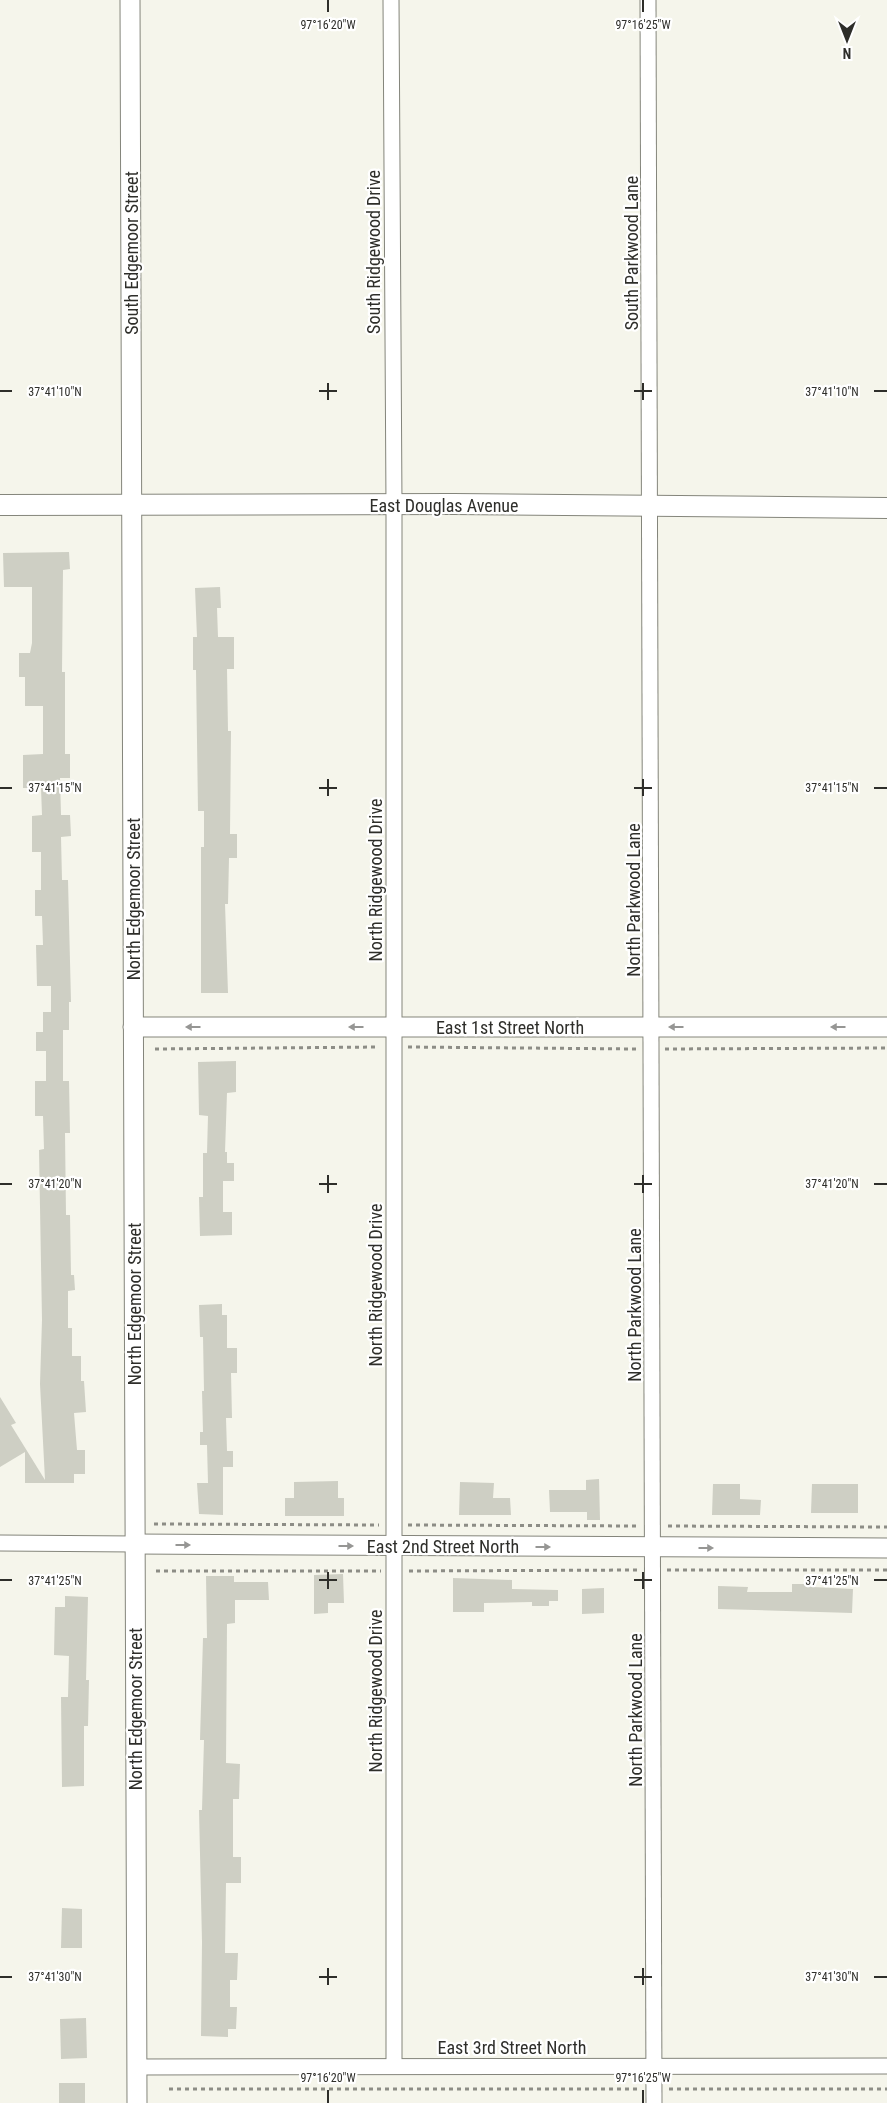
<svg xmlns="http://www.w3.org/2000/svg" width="887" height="2103" viewBox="0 0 887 2103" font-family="'Roboto Condensed',sans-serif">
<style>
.building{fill:#cecfc4}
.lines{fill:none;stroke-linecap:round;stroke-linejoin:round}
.minor-casing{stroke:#84857b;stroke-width:17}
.tertiary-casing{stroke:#84857b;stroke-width:21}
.secondary-casing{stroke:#84857b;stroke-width:22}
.path{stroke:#8d8d86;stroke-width:3;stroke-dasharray:4 4;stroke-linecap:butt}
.minor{stroke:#fff;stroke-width:15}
.tertiary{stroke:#fff;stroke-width:19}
.secondary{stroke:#fff;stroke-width:20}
.oneway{fill:#969694}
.ticks{fill:none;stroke:#2e2e2a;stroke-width:2}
.labels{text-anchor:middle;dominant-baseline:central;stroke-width:4.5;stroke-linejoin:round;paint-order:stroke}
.street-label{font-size:18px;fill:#2e2e2a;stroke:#fff}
.ticks-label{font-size:12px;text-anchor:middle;fill:#2e2e2a;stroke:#fff;stroke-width:4.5;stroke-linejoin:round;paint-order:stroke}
</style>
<rect width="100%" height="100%" fill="#f5f5eb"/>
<g class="building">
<path d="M69,552l1,17 -7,1 -1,102h3v82h5v24h-10l1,37h9l1,21 -10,1 1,43h6l3,122h-2v28h-6v51h6l1,52h-5l1,82h4l1,60h3l1,15 -7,1v37h4v28h9v25h3l2,31 -12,1 3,37h8v24h-11v9h-49v-31l-25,15v-70l16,26 -5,2 34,55 -5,-96 2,-64 -3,-170 5,-1 -1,-33h-8v-35h11v-30h-10v-19h7v-20h8v-26h-14l-1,-41h7l-1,-29h-7v-26h6v-38h-9v-36l10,-1 -1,-27h-18v-33l20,-1v-48h-18v-29h-6v-24h11l2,-10v-56h-28l-1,-34z"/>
<path d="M220,587l1,21h-4l1,29h16v32h-7l1,62h3l-1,103h7v24h-8l-1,46h-3l3,89h-27v-146h3v-36h-6l-2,-141h-3v-33h4l-2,-49z"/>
<path d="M236,1061v31l-9,1 -2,59h2v11h7v18h-11v31h9v23l-32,1 -1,-39h4v-44h4l1,-37 -9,-1 -1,-53z"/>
<path d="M222,1304v11h5v33h10v25h-6l1,45h-6l1,33h6v16h-10v48l-24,-1 -2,-31h11l-1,-38h-7v-13h3l-1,-41h2l-1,-54h-3l-1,-32z"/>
<path d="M599,1479l1,41h-13v-8h-37l-1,-22h37v-10z"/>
<path d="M338,1481v17h6v18h-59v-18h9v-16z"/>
<path d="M460,1482l34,1 -1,15h17l1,17h-52z"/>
<path d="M713,1484h27v15l21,1 -1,15h-48z"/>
<path d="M812,1484h46v29h-47z"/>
<path d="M343,1574l1,29h-16v10l-14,1v-39z"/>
<path d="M206,1576h28v6h34l1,18h-34v23l-8,1 -1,139 14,1 -1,35h-6v58h8v26h-15l-1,70h13l-1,27h-7v27h7l-1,22h-8v8l-27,-1 1,-94 -3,-132h3l2,-70h-4l3,-102h4z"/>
<path d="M453,1578l59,2v9l46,1v11h-9v5h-17v-4l-48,1v9h-31z"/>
<path d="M792,1584h21v3l40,2 -1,24 -134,-4v-23l30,1 -1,5h45z"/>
<path d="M604,1588v25l-22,1v-25z"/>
<path d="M65,1596l23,1 -2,83h3l-1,46h-4v60l-22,1 -1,-90h7l1,-41 -15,-1 1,-48h10z"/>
<path d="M62,1908l20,1v39h-21z"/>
<path d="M86,2018l1,40 -26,1 -1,-40z"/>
<rect x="59" y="2083" width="26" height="20"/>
</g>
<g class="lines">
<g class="minor-casing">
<g id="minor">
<path d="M391,0l3,505v1561"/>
<path d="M648,0l6,2103"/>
<path d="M0,1543l135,1"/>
<path d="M137,2067l750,-1"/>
</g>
</g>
<g class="tertiary-casing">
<g id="tertiary">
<path d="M130,0l7,2103"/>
<path d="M133,1027h754"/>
<path d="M135,1544l752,4"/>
</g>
</g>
<g class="secondary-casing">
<path id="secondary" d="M0,505l453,-1 434,4"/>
</g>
<g class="path">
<path d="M408,1047l228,2"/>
<path d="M155,1049l224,-2"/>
<path d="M665,1049l222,-1"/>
<path d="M154,1524l225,1"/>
<path d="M408,1525l231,1"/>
<path d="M668,1526l219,1"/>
<path d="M667,1570h220"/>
<path d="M156,1571h225"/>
<path d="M409,1571l229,-1"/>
<path d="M169,2089h469"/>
<path d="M669,2089h218"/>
</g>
<use href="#minor" class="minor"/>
<use href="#tertiary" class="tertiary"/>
<use href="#secondary" class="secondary"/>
</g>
<defs><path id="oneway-solid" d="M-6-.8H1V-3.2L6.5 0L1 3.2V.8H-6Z" transform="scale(1.25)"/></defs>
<g class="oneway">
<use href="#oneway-solid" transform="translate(193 1027) rotate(180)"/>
<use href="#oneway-solid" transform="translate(356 1027) rotate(180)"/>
<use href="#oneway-solid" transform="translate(676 1027) rotate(-180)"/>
<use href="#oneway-solid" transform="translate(838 1027) rotate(-180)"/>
<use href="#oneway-solid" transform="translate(183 1545)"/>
<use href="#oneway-solid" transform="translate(346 1546)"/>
<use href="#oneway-solid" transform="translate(543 1547)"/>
<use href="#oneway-solid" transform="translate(706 1548)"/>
</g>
<path class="ticks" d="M328,0v12M643,0v12M328,383v17M643,383v17M0,391h12M319,391h18M634,391h18M874,391h13M328,779v17M643,779v17M0,788h12M319,788h18M634,788h18M874,788h13M328,1175v18M643,1175v18M0,1184h12M319,1184h18M634,1184h18M874,1184h13M328,1572v17M643,1572v17M0,1580h12M319,1580h18M634,1580h18M874,1580h13M328,1968v17M643,1968v17M0,1977h12M319,1977h18M634,1977h18M874,1977h13M328,2090v13M643,2090v13"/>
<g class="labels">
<g class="street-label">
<text transform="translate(373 252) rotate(-90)">South Ridgewood Drive</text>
<text transform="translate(131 253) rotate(-90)">South Edgemoor Street</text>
<text transform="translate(631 253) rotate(-90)">South Parkwood Lane</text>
<text x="444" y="505">East Douglas Avenue</text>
<text transform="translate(375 880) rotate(-90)">North Ridgewood Drive</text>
<text transform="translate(133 899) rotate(-90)">North Edgemoor Street</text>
<text transform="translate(633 900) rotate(-90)">North Parkwood Lane</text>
<text x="510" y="1027">East 1st Street North</text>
<text transform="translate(375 1285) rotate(-90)">North Ridgewood Drive</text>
<text transform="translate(134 1304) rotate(-90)">North Edgemoor Street</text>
<text transform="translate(634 1305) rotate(-90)">North Parkwood Lane</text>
<text x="443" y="1546">East 2nd Street North</text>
<text transform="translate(375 1691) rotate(-90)">North Ridgewood Drive</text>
<text transform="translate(135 1709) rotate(-90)">North Edgemoor Street</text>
<text transform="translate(635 1710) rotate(-90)">North Parkwood Lane</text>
<text x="512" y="2047">East 3rd Street North</text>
</g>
</g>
<g class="ticks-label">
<text x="328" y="29">97°16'20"W</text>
<text x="643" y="29">97°16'25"W</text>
<text x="832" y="396">37°41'10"N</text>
<text x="55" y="396">37°41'10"N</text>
<text x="832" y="792">37°41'15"N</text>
<text x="55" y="792">37°41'15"N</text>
<text x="55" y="1188">37°41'20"N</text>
<text x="832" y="1188">37°41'20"N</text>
<text x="832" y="1585">37°41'25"N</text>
<text x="55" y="1585">37°41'25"N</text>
<text x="832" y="1981">37°41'30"N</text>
<text x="55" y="1981">37°41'30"N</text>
<text x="328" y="2082">97°16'20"W</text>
<text x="643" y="2082">97°16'25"W</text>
</g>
<g transform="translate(847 40) rotate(180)" stroke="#ffffff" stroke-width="4" paint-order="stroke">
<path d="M0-4L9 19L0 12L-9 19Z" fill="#2e2e2a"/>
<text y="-8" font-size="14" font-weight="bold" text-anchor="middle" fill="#2e2e2a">N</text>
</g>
</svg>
